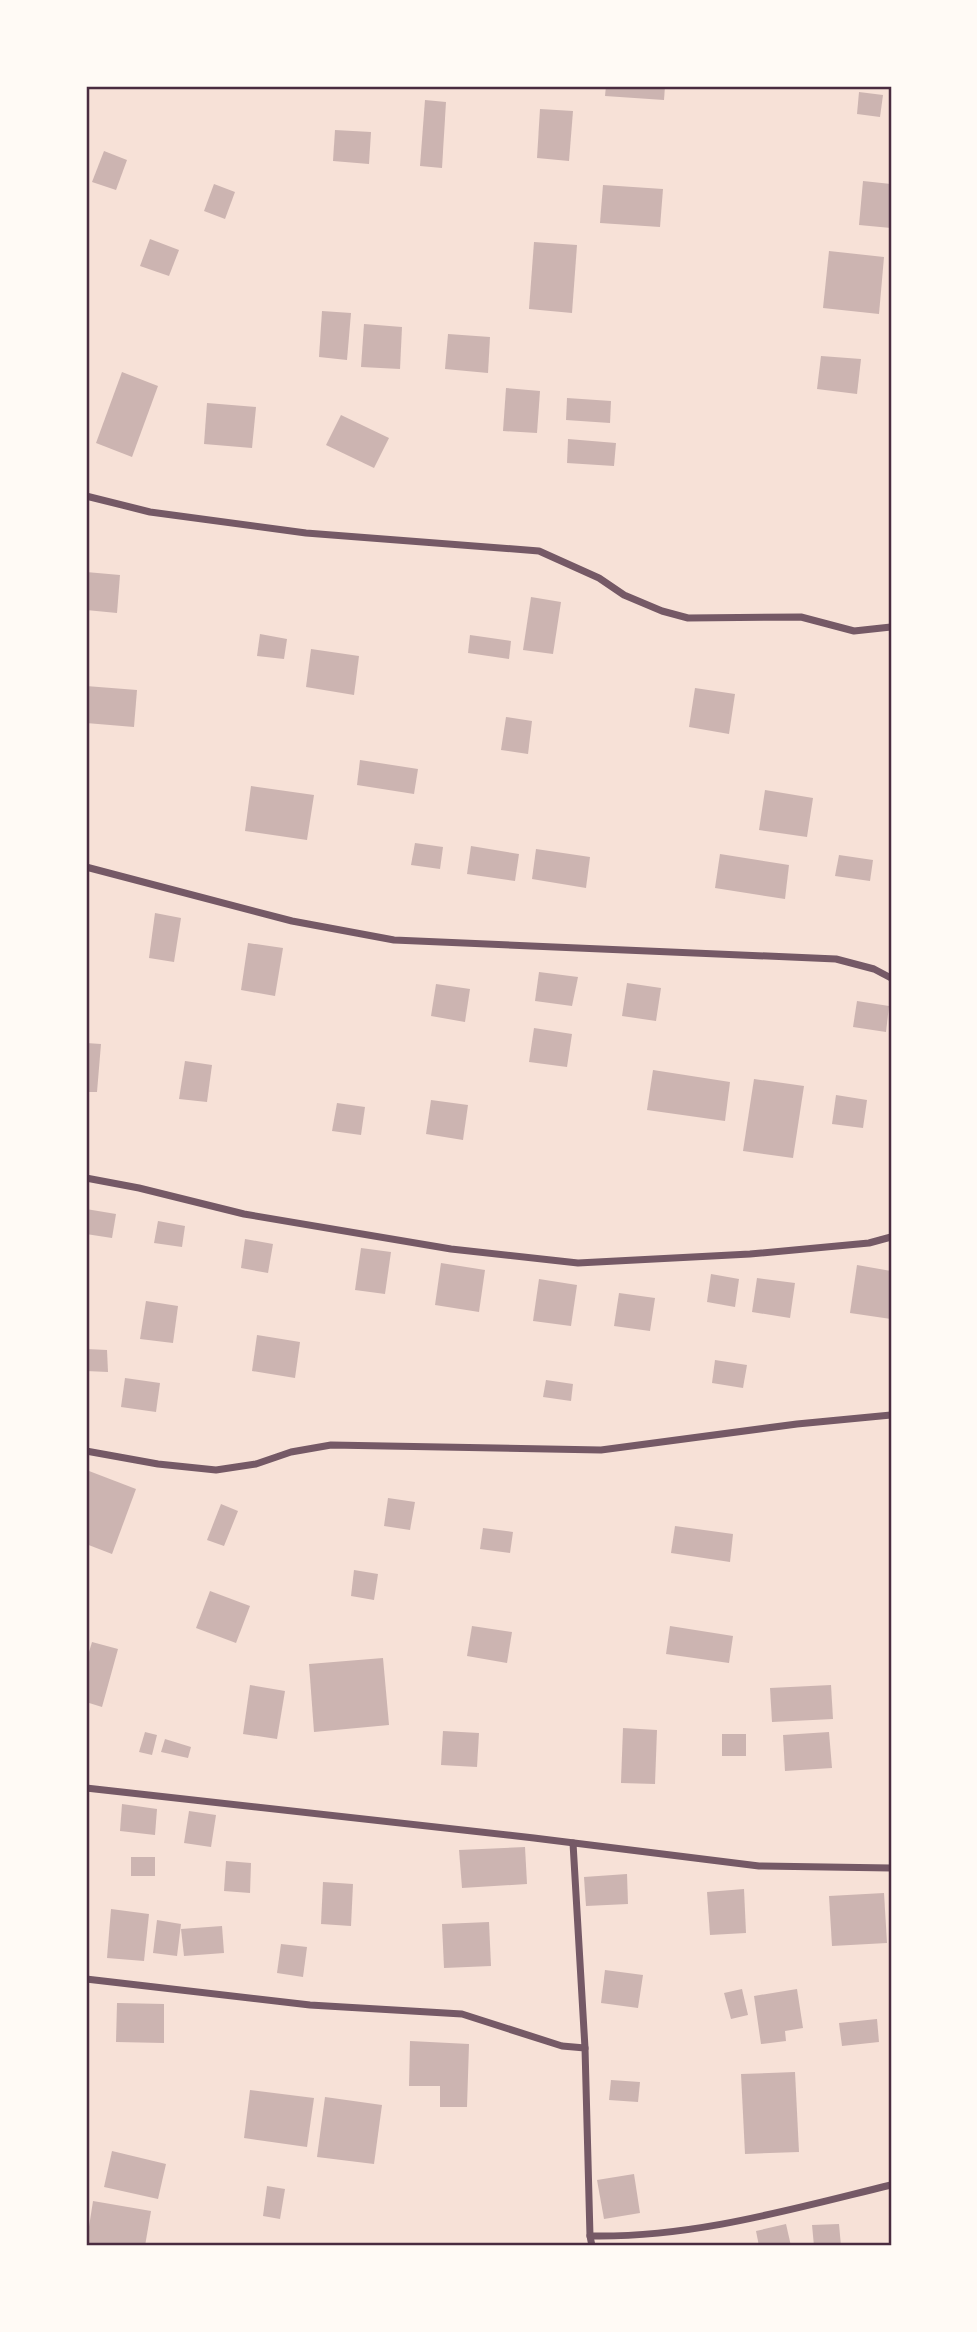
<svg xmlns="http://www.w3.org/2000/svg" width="977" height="2332" viewBox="0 0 977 2332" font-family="Lato,sans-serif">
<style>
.building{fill:#ccb4b1}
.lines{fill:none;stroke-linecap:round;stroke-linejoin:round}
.minor{stroke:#755966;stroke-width:7}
.neatline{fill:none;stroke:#4a2c40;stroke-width:2.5}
</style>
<rect width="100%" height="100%" fill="#f7e1d7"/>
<g class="building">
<path d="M606,86h59l-1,14 -59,-4z"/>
<path d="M859,92l24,3 -3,22 -23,-3z"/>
<path d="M425,100l21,2 -4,66 -22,-2z"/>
<path d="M540,109l33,2 -4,50 -32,-3z"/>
<path d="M335,130l36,2 -2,32 -36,-3z"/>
<path d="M104,151l23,9 -11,30 -24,-8z"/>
<path d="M863,181l28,3v44l-32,-3z"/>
<path d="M214,184l21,8 -10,27 -21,-8z"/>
<path d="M603,185l60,4 -3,38 -60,-4z"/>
<path d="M150,239l29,11 -10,26 -29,-10z"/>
<path d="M534,242l43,3 -5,68 -43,-4z"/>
<path d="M829,251l55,6 -5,57 -56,-6z"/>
<path d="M322,311l29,2 -4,47 -28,-3z"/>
<path d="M364,324l38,3 -2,42 -39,-2z"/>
<path d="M448,334l42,3 -2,36 -43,-4z"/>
<path d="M821,356l40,3 -4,35 -40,-5z"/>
<path d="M122,372l36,14 -26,71 -36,-14z"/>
<path d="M506,388l34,3 -3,42 -34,-2z"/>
<path d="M567,398l44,3 -1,22 -44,-3z"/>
<path d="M207,403l49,4 -4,41 -48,-4z"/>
<path d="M341,415l48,23 -15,30 -48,-23z"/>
<path d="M568,439l48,4 -2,23 -47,-3z"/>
<path d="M86,572l34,3 -3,38 -31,-3z"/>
<path d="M531,597l30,5 -8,52 -30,-4z"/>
<path d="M260,634l27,5 -3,20 -27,-3z"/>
<path d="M470,635l41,6 -2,18 -41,-6z"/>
<path d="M311,649l48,7 -5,39 -48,-8z"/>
<path d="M86,686l51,4 -3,37 -48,-4z"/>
<path d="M695,688l40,6 -6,40 -40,-7z"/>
<path d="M506,717l26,4 -4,33 -27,-4z"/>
<path d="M360,760l58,9 -4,25 -57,-9z"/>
<path d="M251,786l63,9 -7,45 -62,-9z"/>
<path d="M765,790l48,8 -6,39 -48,-7z"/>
<path d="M415,843l28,4 -3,22 -29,-4z"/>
<path d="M471,846l48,8 -4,27 -48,-7z"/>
<path d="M536,849l54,8 -4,31 -54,-9z"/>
<path d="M720,854l69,11 -4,34 -70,-11z"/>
<path d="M839,855l34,5 -3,21 -35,-5z"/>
<path d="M155,913l26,5 -7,44 -25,-4z"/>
<path d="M248,943l35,5 -8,48 -34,-6z"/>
<path d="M539,972l39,5 -6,29 -37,-5z"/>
<path d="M627,983l34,5 -5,33 -34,-5z"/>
<path d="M436,984l34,5 -5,33 -34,-6z"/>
<path d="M857,1001l32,5 -3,26 -33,-5z"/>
<path d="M534,1028l38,6 -5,33 -38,-5z"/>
<path d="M86,1043l15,1 -4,48h-11z"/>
<path d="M185,1061l27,4 -5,37 -28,-3z"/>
<path d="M653,1070l77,12 -5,39 -78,-11z"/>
<path d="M754,1079l50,7 -11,72 -50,-7z"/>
<path d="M836,1095l31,5 -4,28 -31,-4z"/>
<path d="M431,1100l37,5 -5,35 -37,-6z"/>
<path d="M337,1103l28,4 -4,28 -29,-4z"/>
<path d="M86,1209l30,5 -4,24 -26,-4z"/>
<path d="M158,1221l27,5 -3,21 -28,-4z"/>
<path d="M245,1239l28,5 -5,29 -27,-5z"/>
<path d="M361,1248l30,4 -6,42 -30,-4z"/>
<path d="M441,1263l44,7 -6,42 -44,-7z"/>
<path d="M857,1265l34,6v48l-41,-6z"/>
<path d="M711,1274l28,5 -4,28 -28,-5z"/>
<path d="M757,1278l38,5 -5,35 -38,-6z"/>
<path d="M539,1279l38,6 -6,41 -38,-5z"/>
<path d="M619,1293l36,5 -5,33 -36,-5z"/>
<path d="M146,1301l32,5 -5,37 -33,-4z"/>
<path d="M257,1335l43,7 -5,36 -43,-7z"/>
<path d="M86,1349l21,1 1,22 -22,-1z"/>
<path d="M715,1360l32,5 -4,23 -31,-5z"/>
<path d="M125,1378l35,5 -4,29 -35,-5z"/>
<path d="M546,1380l27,4 -2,17 -28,-4z"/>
<path d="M89,1471l47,18 -24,65 -26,-10v-65z"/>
<path d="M388,1498l27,4 -5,28 -26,-4z"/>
<path d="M221,1504l17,7 -14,35 -17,-6z"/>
<path d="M675,1526l58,8 -3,28 -59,-9z"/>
<path d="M483,1528l30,4 -3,21 -30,-4z"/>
<path d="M354,1570l24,4 -4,26 -23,-4z"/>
<path d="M210,1591l40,15 -14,37 -40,-15z"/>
<path d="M472,1626l40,6 -5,31 -40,-7z"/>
<path d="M670,1626l63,10 -4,27 -63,-9z"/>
<path d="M92,1642l26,7 -16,58 -16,-5v-52l3,2z"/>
<path d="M383,1658l6,67 -75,7 -5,-68z"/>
<path d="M250,1685l35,6 -8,48 -34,-5z"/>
<path d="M831,1685l2,34 -61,3 -2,-34z"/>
<path d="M623,1728l34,2 -2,54 -34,-1z"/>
<path d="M443,1731l36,2 -2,34 -36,-2z"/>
<path d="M145,1732l12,3 -5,20 -13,-3z"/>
<path d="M829,1732l3,36 -47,3 -2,-36z"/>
<rect x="722" y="1734" width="24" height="22"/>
<path d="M165,1739l26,8 -3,11 -27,-6z"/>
<path d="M122,1804l35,5 -2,26 -35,-4z"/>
<path d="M189,1811l27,4 -5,32 -27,-4z"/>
<path d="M525,1847l2,37 -65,4 -3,-38z"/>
<rect x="131" y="1857" width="24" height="19"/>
<path d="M226,1861l25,2 -1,30 -26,-2z"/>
<path d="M627,1874l1,30 -42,2 -2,-29z"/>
<path d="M323,1882l30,2 -2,42 -30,-2z"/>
<path d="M744,1889l2,44 -36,2 -3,-43z"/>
<path d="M884,1893l3,50 -55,3 -3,-50z"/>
<path d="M111,1909l38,5 -5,47 -37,-3z"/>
<path d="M157,1920l24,4 -4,32 -24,-3z"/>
<path d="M489,1922l2,44 -47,2 -2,-44z"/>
<path d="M222,1926l2,27 -40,3 -3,-27z"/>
<path d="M281,1944l26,3 -4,30 -26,-4z"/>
<path d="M605,1970l38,5 -5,33 -37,-5z"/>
<path d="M742,1989l6,26 -17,4 -7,-26z"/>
<path d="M797,1989l6,39 -18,3 1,10 -25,3 -7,-48z"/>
<path d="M117,2003l47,1v39l-48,-1z"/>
<path d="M877,2019l2,23 -37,4 -3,-23z"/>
<path d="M410,2041l59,3 -2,63h-27v-21h-31z"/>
<path d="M795,2072l4,80 -54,2 -4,-80z"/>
<path d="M611,2080l29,2 -2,20 -29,-2z"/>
<path d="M250,2090l64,8 -7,49 -63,-9z"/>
<path d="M325,2097l57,8 -8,59 -57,-7z"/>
<path d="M112,2151l54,13 -8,35 -54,-12z"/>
<path d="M634,2174l6,39 -36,6 -7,-39z"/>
<path d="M267,2186l18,3 -5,30 -17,-3z"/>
<path d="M93,2201l58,10 -6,35h-59z"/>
<path d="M786,2224l5,22h-32l-3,-15z"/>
<path d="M839,2224l2,22h-27l-2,-21z"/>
</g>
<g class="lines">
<g class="minor">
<path d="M86,496l64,16 156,21 233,18 60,27 25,17 38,16 26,7 113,-1 53,14 37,-4"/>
<path d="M86,867l206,54 102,19 442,19 38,10 17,9"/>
<path d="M86,1178l53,10 105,26 207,35 127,14 172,-9 119,-11 22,-6"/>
<path d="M86,1451l72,13 58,6 40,-6 35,-12 40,-7 270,5 196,-26 94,-9"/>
<path d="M86,1788l448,50 225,28 132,2"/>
<path d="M573,1843l12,205"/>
<path d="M86,1979l224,26 152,9 100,32 23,2 5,188c103,2 202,-27 301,-51"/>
<path d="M590,2236l2,10"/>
</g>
</g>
<rect width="977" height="2332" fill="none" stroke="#fffaf5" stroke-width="175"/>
<rect x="88" y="88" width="802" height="2156" class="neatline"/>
</svg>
